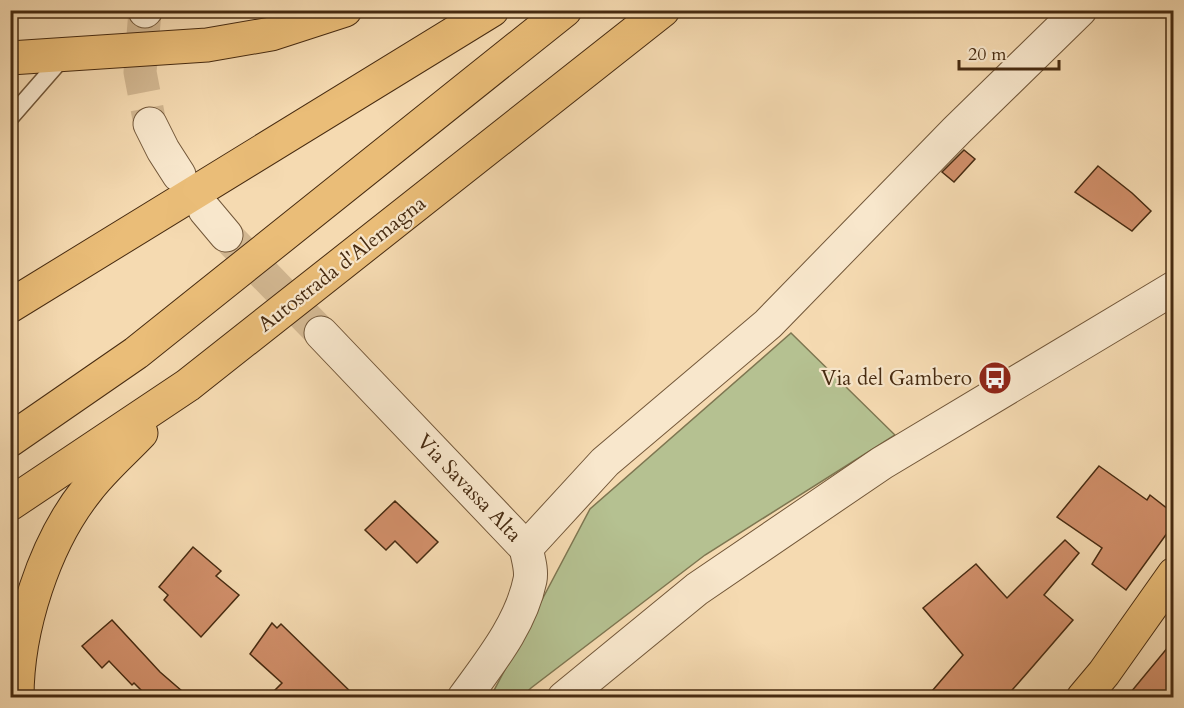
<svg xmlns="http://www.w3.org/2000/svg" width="1184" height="708" viewBox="0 0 1184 708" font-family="Cardo,serif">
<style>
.green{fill:#b5c191;stroke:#7e7651;stroke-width:1.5}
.building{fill:#d18f6a;stroke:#472b11;stroke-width:1.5}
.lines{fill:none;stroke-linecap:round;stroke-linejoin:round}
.street-tunnel{stroke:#d2b791;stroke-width:33;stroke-dasharray:33 16;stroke-linecap:butt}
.lane-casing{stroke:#725739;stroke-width:19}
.street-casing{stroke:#725739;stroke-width:35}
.primary-casing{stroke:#472b11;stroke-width:35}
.highway-casing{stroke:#472b11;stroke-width:35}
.lane{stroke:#f8e7cc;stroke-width:16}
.street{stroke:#f8e7cc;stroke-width:33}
.primary{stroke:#eabd78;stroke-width:33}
.highway{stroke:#eabd78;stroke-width:33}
.labels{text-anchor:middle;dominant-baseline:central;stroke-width:4.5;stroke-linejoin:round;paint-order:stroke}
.street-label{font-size:21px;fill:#472b11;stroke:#f8e7cc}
.poi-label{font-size:21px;fill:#472b11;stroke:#f8e7cc;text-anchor:end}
</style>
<rect width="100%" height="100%" fill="#f5dab1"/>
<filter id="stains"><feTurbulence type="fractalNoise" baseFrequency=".00333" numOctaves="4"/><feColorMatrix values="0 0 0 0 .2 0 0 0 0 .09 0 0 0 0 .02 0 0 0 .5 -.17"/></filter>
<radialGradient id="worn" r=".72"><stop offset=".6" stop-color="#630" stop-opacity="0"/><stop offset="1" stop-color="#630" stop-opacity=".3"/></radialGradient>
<path class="green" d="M791,333l104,102 -190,120 -174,133 -9,9 -32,1 100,-189z"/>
<g class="building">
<path d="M964,150l11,9 -21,23 -12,-10z"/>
<path d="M1098,166l34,27 19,18 -19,20 -57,-39z"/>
<path d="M1099,466l48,34 3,-5 23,18v12l-47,65 -34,-26 10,-16 -45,-31z"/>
<path d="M395,501l43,41 -21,21 -22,-22 -9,9 -21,-20z"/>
<path d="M1065,540l14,13 -35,42 29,25 -45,52 -23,26h-79l37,-43 -40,-47 53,-44 31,34z"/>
<path d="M193,547l28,24 -5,5 23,19 -38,42 -37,-37 4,-5 -9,-8z"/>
<path d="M112,620l48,52 30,26h-41l-15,-15 -2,2 -23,-24 -7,7 -20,-22z"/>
<path d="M272,623l5,5 4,-4 76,74h-90l15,-15 -32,-29z"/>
<path d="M1173,641v57h-47z"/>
</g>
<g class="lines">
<g class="street-tunnel">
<path d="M145,11l-5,61 10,52"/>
<path d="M226,235l95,98"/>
</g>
<g class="lane-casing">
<path id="lane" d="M10,118l55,-63"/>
</g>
<g class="street-casing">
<g id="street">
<path d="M145,11l1,-1"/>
<path d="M150,124l13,26 16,25"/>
<path d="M205,210l21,25"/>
<path d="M321,333l205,215c2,10 6,22 4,32 -9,44 -40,82 -66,118"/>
<path d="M526,548l79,-86 163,-138 189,-194 123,-120"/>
<path d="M564,698l133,-109 185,-126 292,-175"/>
</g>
</g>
<g class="primary-casing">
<path id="primary" d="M1083,698l21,-25 70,-99"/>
</g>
<g class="highway-casing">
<g id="highway">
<path d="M10,58l197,-13 64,-11 74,-24"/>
<path d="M10,306l482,-296"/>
<path d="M10,440l126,-87 429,-343"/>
<path d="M10,504l178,-119 475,-375"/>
<path d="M17,698c0,-69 27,-154 70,-208 16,-21 36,-38 54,-57"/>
</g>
</g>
<use href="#lane" class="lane"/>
<use href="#street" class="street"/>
<use href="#primary" class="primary"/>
<use href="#highway" class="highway"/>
</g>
<defs>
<g id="bus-disc" transform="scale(1.725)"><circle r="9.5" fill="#8f2418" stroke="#f8e7cc"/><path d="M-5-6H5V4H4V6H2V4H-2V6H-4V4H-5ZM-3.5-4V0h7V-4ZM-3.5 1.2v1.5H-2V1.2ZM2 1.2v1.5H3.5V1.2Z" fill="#fff"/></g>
</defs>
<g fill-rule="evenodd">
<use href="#bus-disc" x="995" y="378"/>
</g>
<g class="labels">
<g class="street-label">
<text transform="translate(342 264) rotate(-38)">Autostrada d'Alemagna</text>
<text transform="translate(469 488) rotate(46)">Via Savassa Alta</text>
</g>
<g class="poi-label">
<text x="972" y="378">Via del Gambero</text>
</g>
</g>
<rect width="1184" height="708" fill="none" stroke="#f5dab1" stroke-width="36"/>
<rect x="12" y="12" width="1160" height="684" fill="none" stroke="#472b11" stroke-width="3"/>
<rect x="18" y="18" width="1148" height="672" fill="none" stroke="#472b11" stroke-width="1.5"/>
<path d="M959 60v9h100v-9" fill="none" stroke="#472b11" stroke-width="3"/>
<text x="968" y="60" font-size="18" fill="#472b11" stroke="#f8e7cc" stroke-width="4.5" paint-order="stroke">20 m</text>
<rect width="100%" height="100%" filter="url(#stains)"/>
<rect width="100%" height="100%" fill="url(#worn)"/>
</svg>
